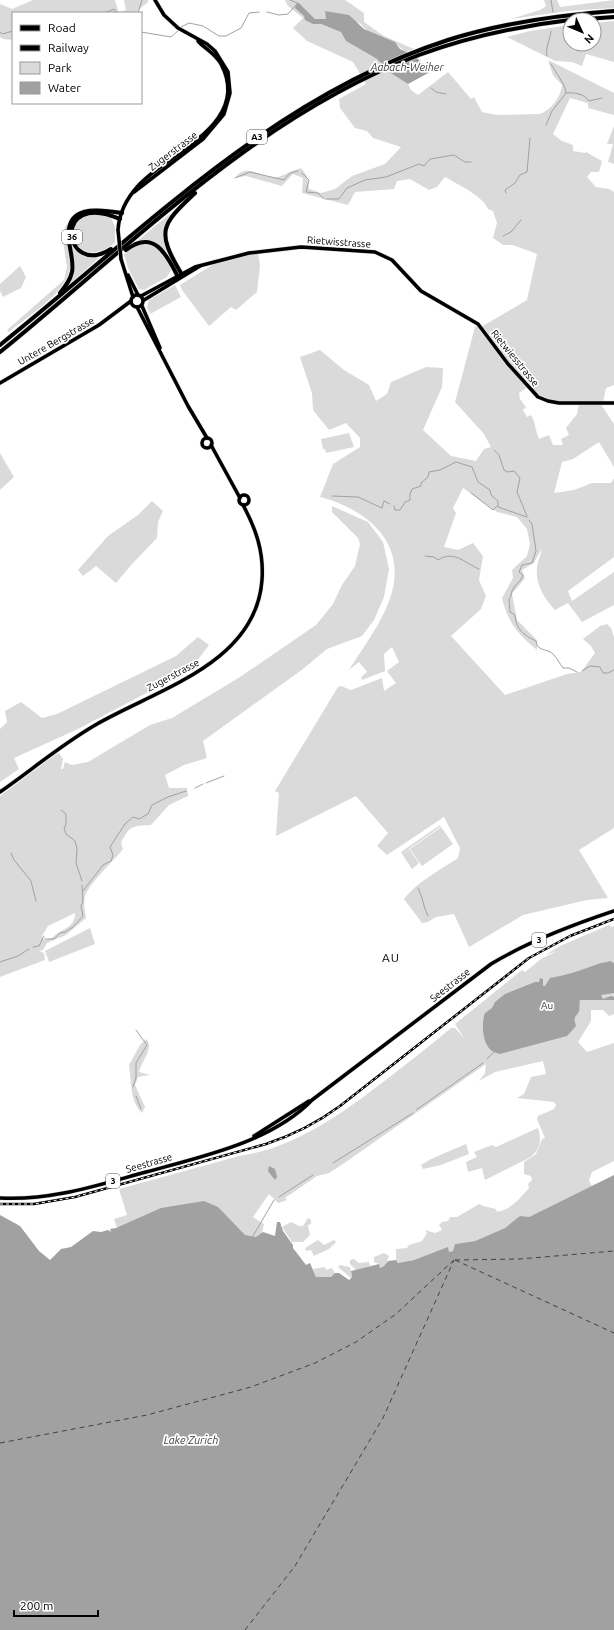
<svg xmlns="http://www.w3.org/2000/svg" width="614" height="1630" viewBox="0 0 614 1630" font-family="Ubuntu,sans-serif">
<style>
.green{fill:#dadada;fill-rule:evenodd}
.water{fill:#a1a1a1}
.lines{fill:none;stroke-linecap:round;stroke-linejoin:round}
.stream{stroke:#a1a1a1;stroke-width:1}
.ferry{stroke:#424242;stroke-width:1;stroke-dasharray:5 4;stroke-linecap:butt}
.major-casing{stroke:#dbdbdb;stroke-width:4.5}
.highway-casing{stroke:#dbdbdb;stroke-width:5}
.major{stroke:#000;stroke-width:3.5}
.highway{stroke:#000;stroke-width:4}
.rail-casing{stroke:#000;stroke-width:2.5}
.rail{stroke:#fff;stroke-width:1;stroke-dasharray:3;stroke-linecap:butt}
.major-bridge-casing{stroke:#dbdbdb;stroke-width:4.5;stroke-linecap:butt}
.major-bridge{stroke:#000;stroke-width:3.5}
.labels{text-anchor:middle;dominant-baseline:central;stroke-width:3.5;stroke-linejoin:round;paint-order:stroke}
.shield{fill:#fff;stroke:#4c4c4c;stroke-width:1}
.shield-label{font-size:9px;font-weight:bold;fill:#000}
.street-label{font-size:10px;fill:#000;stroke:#fff}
.park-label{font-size:10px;fill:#313131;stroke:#fff}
.water-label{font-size:11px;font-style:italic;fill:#424242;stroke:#fff}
.quarter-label{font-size:12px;letter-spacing:1px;fill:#000;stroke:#fff}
</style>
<rect width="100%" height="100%" fill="#fff"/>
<g class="green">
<path d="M33,0h82l4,13 7,-3 -2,-10h24v2l-13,11h-122v27l-10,-1 -3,-2v-33l12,5z"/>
<path d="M285,0h60l19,13v9l20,14 30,13 -8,3c-5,-3 -7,-7 -12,-10 -11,-7 -26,-7 -33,-18l-35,-13v8h-11l-17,-17 -2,6 17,16h8l21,8 4,9 31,18 12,13 19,12 3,6 7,5 30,-23 23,27 3,-2 8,15 15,3 43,-1c11,-4 21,-17 22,-29l-9,-10 -5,-15 66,33v22l-26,-7v-5l-18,-5 -17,36 9,7 11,4v6l12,2 1,-1 16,9 -3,11h-8l-4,5 9,10 13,2 5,3v193l-8,3 -3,14 -3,1 14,21v43l-15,-25 -26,17 -11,3 -8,31 20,-3 18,-7h19l3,-5v79l-46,34 4,10 42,-29v33l-32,17 -14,-19 -13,7c-11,-12 -20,-26 -18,-43 1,-7 4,-13 5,-19l-8,15 -12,7 3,8 -13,16 5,26 20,20v10c-19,-16 -29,-27 -35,-52l11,-20 -1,-8 15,-14 3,-12 -3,-15 -10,-12 -20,-5 -34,-24 -10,20 3,5 -12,34 14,3 15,-7 10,13 -4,24 7,16 -5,13 -30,27 54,59 62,-21 14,-2 14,-19 -4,-7 -8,-7 17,-13 7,-2 4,4 3,9v191l-35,22 29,48 -21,2 -64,15 -54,32 -15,-33 -18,3 -8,5 -6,1 -18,-24c14,-18 35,-28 54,-41l2,-10 -16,-31 -57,38 -10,-9 11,-13 -32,-37 -80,40 3,-43 -4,-2 63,-104 3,-1 10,4 31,-12 2,13 12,-8 -9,-12 12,-9 -7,-15 -8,7 1,17 -23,9 -1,-3 6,-5 -8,-10 -10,8c13,-21 32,-46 40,-69 21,-55 -19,-91 -69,-104l13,-33 27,-17v-9l-14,-15 -17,7 -16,-20 -1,-17 -12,-36 20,-7 24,20 25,15 7,16 11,-7 4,-12 35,-15 17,1 -1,19 -19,43 28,26 25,5 8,-12 7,-2 -7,-13 -29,-32 20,-75 3,-3 3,3 46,-27 10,-46 -24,-9h-10l-10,-7 4,-15 -4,-12 -5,-2c-5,-13 -31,-25 -43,-32l-8,10 -8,3 -19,-11 -13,2 -3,8 -39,3 -7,13 -46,-12 1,-15 -10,-4 -11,12 -36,-10 -11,2c12,-17 27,2 43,-1 7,-2 15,-7 23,-9l6,8 2,13 12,4 14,-4 17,-13 33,-12 16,-17 -28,-9 -6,-7 -12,-3 -15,-20 -1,-9 27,-15 -13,-22 -46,-21 -14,-13 10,-10 -15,-12zM528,387c19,16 27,16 51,16l-2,11 -11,14 3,7 -8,4 2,6h-10l-4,-10 -10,4c-4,-9 -3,-16 -8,-24l-4,2 -4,-7 3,-3 -6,-8 -1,-6z"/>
<path d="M544,0h13l3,7 54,-7v8l-47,3 -56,8 29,-9 6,-4z"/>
<path d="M614,21v41l-28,-8 -4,12 -10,-4 -17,-1 -48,-24 23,-6 40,-6v19h24v-21z"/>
<path d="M614,126v38l-6,-2 5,-18h-6z"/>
<path d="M177,208c-11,13 -17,25 -10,42l-2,1 -12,-10h-16z"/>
<path d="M96,214l15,3 4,10v16c-37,28 -54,-14 -31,-27 3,-2 8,-2 12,-2z"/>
<path d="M66,225l2,1c-4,15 2,25 2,39 1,25 -43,52 -61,67l-2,-2 57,-50 3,-13 -5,-32z"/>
<path d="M70,236c6,22 13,15 29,22l-29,26z"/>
<path d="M142,244c16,1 25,11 29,26l-4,7 -23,13 -5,-1 -11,-21 -4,-14 9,-7z"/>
<path d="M258,253l2,12 -3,27 -21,18 -5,-3 -22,19 -27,-36 -2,-5 37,-23z"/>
<path d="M20,266l6,11 -5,11 -18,9 -3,-6v-7z"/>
<path d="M175,285l6,12 -31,17 -3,-7 2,-7z"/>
<path d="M349,433l5,14 -28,6 -1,-4h-2l-2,-10z"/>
<path d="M0,453l14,24 -14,13z"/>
<path d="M152,501l11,10 -5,11 -1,16 -25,26 -16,19 -20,-17 -13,10 -5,-6 30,-34 30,-21z"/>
<path d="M332,506l36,16 15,20 6,27 -5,28 -10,23 -12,16 -35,13 -24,20 -100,72 4,17 -23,7 -19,10 4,13h18l1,8 -19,9 -18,20c-19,1 -21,0 -30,18l2,6c-11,14 -32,32 -38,47 -2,7 0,15 1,22l-20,17 -19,8 -4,7 -4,1 5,2 1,7 -45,17v-181l56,-42 3,-1 4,6 -2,10h2l2,-7 7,3 16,-3 62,-37 22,-7 68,-41 76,-52 17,-21 9,-19 13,-19 5,-22 -2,-6 -26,-26zM75,913c0,16 -14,15 -23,25l-8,2 -2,-4 6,-10z"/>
<path d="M198,637l11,8 -19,25 -112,59 -64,29 5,11 -19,13v-53l7,-7 -2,-11 16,-9 21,16 15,-4 119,-58z"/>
<path d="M440,825l1,1 -39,28 -1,-2z"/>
<path d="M441,827l12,17 -31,22 -12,-17z"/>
<path d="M409,849l10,14 -7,6 -10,-15z"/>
<path d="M609,925l3,2 2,-1v88l-5,2 -6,-6h-12v11l-13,21 9,10 27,-9v118l-22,11 -3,9 3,5 -63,31 -19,7 -5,4 -30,13 -20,3 -1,7 -5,1 -1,-4 -34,12 -16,3 -2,-3v-11l11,-1 2,-3 13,-4 5,-8 -2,-3 10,3 7,-3 -3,-5 3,-3 6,-1 2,-4h7l22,-13 4,2 13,3 1,3c15,-3 22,-13 32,-24l-1,-4 4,-4 -1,-4 -7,-2v-12l12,-8 6,-15 3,-1 -8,-19 1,-3 16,-7 2,-4 -2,-3 -37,-4 7,-4 7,-17 15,-3 -3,-13 -48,11 -16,9 6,-8 1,-9 -143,100 -14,9 -12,3 -32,22 2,2 -9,3 -9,-9 -16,23 11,7 -3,14 -9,3 -96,-28 -39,15 -3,-9 13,-4 -8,-26 120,-33c58,-8 106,-45 152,-80 20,-16 40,-31 60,-48h4l9,10 -9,-14 67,-54 3,2 16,-13 16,-8 -12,4 15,-9z"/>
<path d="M90,928l5,16 -46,18 -4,-11z"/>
<path d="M146,1039c9,8 -5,23 -7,33l11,3 -12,2 -3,8 10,22 -3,6c-13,-13 -10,-31 -13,-48l11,-20z"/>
<path d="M538,1128c4,12 2,23 -9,30l-44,22 -3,-12 -14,4 -2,-10 11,-5 -3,-5 18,-7 4,2z"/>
<path d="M466,1144l3,10 -28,11 -18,4 -2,-4 10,-6z"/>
<path d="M308,1218l3,2v4l-3,1 2,10 -7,7h-11l-10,-15 9,-5 8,4h4z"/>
<path d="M318,1240l6,5 10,-5 2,2 -7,7 -15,7 -3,-6 -5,1 -1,-3z"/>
<path d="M384,1253l5,3 -4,10 -6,2v-4l-5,-2v-5z"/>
<path d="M354,1259l5,4 10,-1 1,4 -14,4 -6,-6v-4z"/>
<path d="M340,1265l10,2 2,10 -1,1 -13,-11z"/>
<path d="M325,1267l1,3 6,-2 4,7 -5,2h-15l-3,-8z"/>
</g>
<g class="water">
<path d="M298,2l17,17h11l-1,-8 24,4 15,14 31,13 5,7 15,7 7,7 6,2 4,6 -24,13 -19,-12 -12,-13 -31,-18 -5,-9 -20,-8h-8l-8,-4 -1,-4 -9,-8z"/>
<path d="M610,961l4,2v30l-13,2 2,4 8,-3 3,1v3h-34c-1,3 0,8 -1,11 -4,8 -6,5 -3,15l-9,10 -67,18c-2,-1 -4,-1 -6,-2 -12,-6 -13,-28 -9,-39l7,-5 3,-6 10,-8 30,-12h4l1,-4 3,1v7h2l5,-8c17,-3 32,-8 48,-14 4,-2 8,-1 12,-3z"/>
<path d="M269,1166l6,3 2,8 -2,3 -7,-9z"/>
<path d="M614,1175v455h-614v-415l20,11 19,25 11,9 11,-11 10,-2 22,-16 8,1 7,-2 3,2 -1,-3 6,-1 45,-20 43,-7 14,6 27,28 11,2 7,-5 12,4 2,-14h3l3,9 10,14v3l13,17 4,-2 6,14h15l4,-4h4l10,7 3,-3 -1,-6 28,-7 1,4 4,-2 4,-5 8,-1 2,3 16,-3 34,-13 1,5 4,-1 2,-7 20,-3 30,-13 15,-12 9,1z"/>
</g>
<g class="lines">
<g class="stream">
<path d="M290,0l7,3v2"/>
<path d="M551,0l2,12"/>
<path d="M267,12l12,3 9,-1 8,-9"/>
<path d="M104,13l10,-4 3,4"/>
<path d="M138,13l4,-13"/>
<path d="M181,27l8,-4 14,3 16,10h7l15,-8 8,-15 10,-1"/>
<path d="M0,32l2,2 11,-3"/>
<path d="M141,32l30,5 8,-7"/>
<path d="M547,56c-2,-8 3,-16 4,-25"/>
<path d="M431,88l5,4 10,2"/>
<path d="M566,93c8,-1 19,1 23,8l13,-3"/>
<path d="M546,125l6,-14 14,-18c0,-8 -11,-21 -15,-29"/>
<path d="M302,173l7,7 -3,12 12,1 6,6"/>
<path d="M235,178l15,-6 34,8 6,-7 8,-2"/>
<path d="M506,193l-1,-3 10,-7 5,-8 7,-3 3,-34"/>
<path d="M326,199h13l8,-11 18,-8 21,-3 33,-13 5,2 6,-7 24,-4 11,7h6"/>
<path d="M503,236l8,-4 10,-12"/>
<path d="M494,450l5,5 5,15 4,2 6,-1 6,7 -3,14 10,24"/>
<path d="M471,493l22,17 4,-4"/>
<path d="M332,496l26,1 24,11 2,-7 6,3"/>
<path d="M394,506l1,4h5l5,-8 5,-2v-6l2,-5 9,-3v-3l7,-6 1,-5 11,-2 16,-8 16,5 6,15 12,8 1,5 7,6v6l29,10"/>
<path d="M529,520l3,4 4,27 -4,12 -10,2 -3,7 4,3c-2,8 -12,11 -12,21l-2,3 1,13 5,3c1,14 8,20 21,26 1,11 11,7 17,13 4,4 7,10 10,14h6l8,4"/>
<path d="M425,556l9,1 4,3c16,-10 25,2 41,9"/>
<path d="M582,671l8,-5 10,1 3,6h5l6,-3"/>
<path d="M206,783l18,-7"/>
<path d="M195,788l8,-4"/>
<path d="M61,810l5,4v10l-2,5 2,5 9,7 2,8 -1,14 6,18"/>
<path d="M11,853l3,7 17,21 5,20"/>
<path d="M418,888c5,9 5,19 10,28"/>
<path d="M83,891l20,-26 8,-4 2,-6 -3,-8 15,-23 8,-7 6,2 9,-5 4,-9 16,-8 18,-6"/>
<path d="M45,939h9l6,-6 5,-1 8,-5 10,-11 -2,-10 2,-4 -1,-17"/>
<path d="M33,947l6,-1 5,-10"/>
<path d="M0,962l18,-6 11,-7"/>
<path d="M487,1059l7,-7"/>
<path d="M133,1087l3,-9v-15l11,-18 -11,-15"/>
<path d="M136,1096l5,13"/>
<path d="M416,1110l67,-47"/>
<path d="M333,1163l80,-50"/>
<path d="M279,1197l34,-22"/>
<path d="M253,1236l21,-36"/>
</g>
<g class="ferry">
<path d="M455,1260l159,73"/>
<path d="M455,1260l65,-1 94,-8"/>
<path d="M0,1443l147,-28 104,-28 64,-24 41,-21 40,-28 58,-54"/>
<path d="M245,1630l50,-64 88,-148 71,-158"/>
</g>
<g class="major-casing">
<g id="major">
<path d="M134,192l69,-53 21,-25 6,-21 -2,-21 -13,-21 -8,-7 -29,-16 -14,-13 -9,-15"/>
<path d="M118,230c1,-16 9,-32 20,-44 29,-33 115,-62 83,-122 -6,-11 -16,-15 -23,-23"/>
<path d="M121,259l12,38"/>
<path d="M128,275l10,20"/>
<circle cx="137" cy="301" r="6"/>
<path d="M141,296l54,-29 54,-14 52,-6 74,5 17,8 29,31 57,33 30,40 30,33 10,4 11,2h55"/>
<path d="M144,300l56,-34"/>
<path d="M142,306l18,42"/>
<path d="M137,307l51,99 19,32"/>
<path d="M0,383l99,-58 32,-24"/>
<circle cx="207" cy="443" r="5"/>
<path d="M211,445l29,53"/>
<circle cx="244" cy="500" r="5"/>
<path d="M0,792c33,-23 62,-48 97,-68 61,-35 159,-61 165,-144 2,-28 -6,-51 -19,-75"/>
<path d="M254,1136l55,-35"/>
<path d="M0,1198c51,3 98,-13 146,-26 54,-15 126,-30 166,-72l179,-136c38,-23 81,-39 123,-53"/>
</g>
</g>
<g class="highway-casing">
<g id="highway">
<path d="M573,20l41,-3"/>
<path d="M111,249c-48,30 -60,-60 9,-30"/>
<path d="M126,250c27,-21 40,3 51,25"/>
<path d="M181,273c-25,-42 -20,-48 14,-80"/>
<path d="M60,293c5,-6 10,-12 12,-21 2,-10 -2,-21 -3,-31 -5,-37 29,-32 53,-28"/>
<path d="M0,345c141,-113 272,-248 448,-305 54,-17 110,-25 166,-29"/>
<path d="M0,352c132,-107 257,-236 419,-297 49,-18 100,-29 151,-35"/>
</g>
</g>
<use href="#major" class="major"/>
<use href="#highway" class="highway"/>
<g class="rail-casing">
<path id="rail" d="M0,1204h34l41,-7 191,-53c27,-9 51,-21 74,-38l189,-148 41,-22 44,-17"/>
</g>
<use href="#rail" class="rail"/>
<g class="major-bridge-casing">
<path id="major-bridge" d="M118,230l3,29"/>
</g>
<use href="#major-bridge" class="major-bridge"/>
</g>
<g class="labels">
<g class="shield">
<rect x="247" y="130" width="20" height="14" rx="3"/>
<rect x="62" y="230" width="20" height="14" rx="3"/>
<rect x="532" y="933" width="14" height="14" rx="3"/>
<rect x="106" y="1174" width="14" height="14" rx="3"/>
</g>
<g class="shield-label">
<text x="257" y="137">A3</text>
<text x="72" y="237">36</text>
<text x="539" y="940">3</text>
<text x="113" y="1181">3</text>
</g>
<g class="street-label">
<text transform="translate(173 151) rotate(-37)">Zugerstrasse</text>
<text transform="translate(339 242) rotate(4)">Rietwisstrasse</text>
<text transform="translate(56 341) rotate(-30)">Untere Bergstrasse</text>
<text transform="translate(515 358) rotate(51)">Rietwiesstrasse</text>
<text transform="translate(173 675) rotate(-28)">Zugerstrasse</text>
<text transform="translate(450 985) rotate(-38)">Seestrasse</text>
<text transform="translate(149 1163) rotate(-16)">Seestrasse</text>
</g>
<g class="park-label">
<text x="547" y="1005">Au</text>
</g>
<g class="water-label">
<text x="407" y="67">Aabach-Weiher</text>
<text x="191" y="1440">Lake Zurich</text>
</g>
<g class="quarter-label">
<text x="391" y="957">AU</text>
</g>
</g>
<rect x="12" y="12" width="130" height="92" fill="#ffffff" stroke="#999999"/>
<rect x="20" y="25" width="20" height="6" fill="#000000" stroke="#999999"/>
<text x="48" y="32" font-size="12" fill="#000000">Road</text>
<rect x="20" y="45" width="20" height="6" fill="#000000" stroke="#999999"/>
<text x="48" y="52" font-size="12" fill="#000000">Railway</text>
<rect x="20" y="62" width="20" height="12" fill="#dadada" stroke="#999999"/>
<text x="48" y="72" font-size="12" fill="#000000">Park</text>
<rect x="20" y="82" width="20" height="12" fill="#a1a1a1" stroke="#999999"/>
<text x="48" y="92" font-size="12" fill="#000000">Water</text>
<g transform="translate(582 32) rotate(134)"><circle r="19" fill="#ffffff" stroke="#999999"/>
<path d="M0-3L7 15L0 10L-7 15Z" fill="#000000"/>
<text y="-6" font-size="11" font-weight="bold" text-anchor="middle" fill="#000000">N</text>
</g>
<path d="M14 1610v6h84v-6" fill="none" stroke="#000000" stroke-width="2"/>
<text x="20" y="1610" font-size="12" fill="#000000" stroke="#ffffff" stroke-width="3" paint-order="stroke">200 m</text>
</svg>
